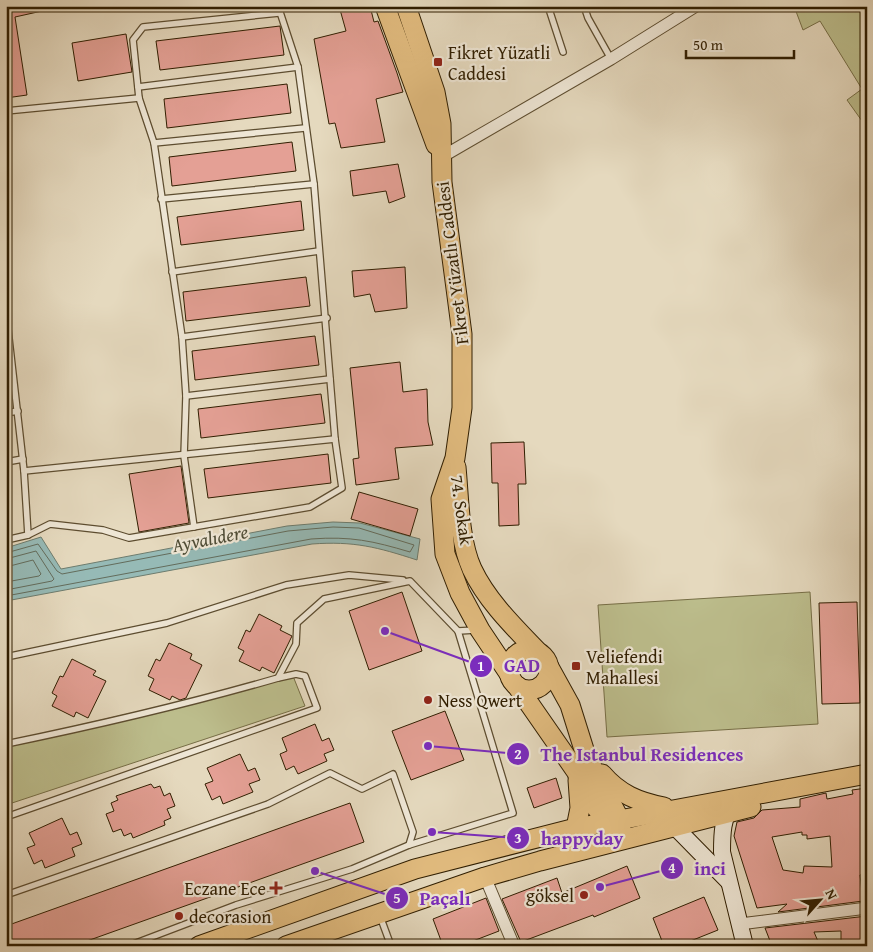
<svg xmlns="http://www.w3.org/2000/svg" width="873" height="952" viewBox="0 0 873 952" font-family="'Gentium Book Plus',serif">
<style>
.green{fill:#bcbd8c;stroke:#766e46}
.water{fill:#96bab6;stroke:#6d7c6e}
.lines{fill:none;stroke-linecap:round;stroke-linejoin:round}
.shore{stroke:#636c5c;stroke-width:1}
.building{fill:#e4a095;stroke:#301e01;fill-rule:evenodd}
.service-casing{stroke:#5d4d30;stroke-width:8}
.minor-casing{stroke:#5d4d30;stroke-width:13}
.secondary-casing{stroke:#301e01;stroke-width:18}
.primary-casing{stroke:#301e01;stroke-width:21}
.service{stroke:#eee6d5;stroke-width:5.5}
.minor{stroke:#eee6d5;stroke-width:11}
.secondary{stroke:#eee6d5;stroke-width:16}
.primary{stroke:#e2bc7f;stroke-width:19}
.poi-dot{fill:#8f2418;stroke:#eee6d5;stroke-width:2}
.labels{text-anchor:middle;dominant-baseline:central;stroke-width:4.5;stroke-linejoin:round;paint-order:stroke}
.poi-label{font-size:18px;fill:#301e01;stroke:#eee6d5;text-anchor:start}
.street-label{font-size:18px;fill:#301e01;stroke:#eee6d5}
.water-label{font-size:19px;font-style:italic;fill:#4f4d37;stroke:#eee6d5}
.leader{fill:none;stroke:#7b2cbf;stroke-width:2}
.callout-dot{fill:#7b2cbf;stroke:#eee6d5;stroke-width:2}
.mark-label{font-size:15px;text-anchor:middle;font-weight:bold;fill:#fff}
.callout-label{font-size:19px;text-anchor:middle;font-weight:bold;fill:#7b2cbf;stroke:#eee6d5;stroke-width:4.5;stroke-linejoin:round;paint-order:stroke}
</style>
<rect width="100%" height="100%" fill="#e5d9be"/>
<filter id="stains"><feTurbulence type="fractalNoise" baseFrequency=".004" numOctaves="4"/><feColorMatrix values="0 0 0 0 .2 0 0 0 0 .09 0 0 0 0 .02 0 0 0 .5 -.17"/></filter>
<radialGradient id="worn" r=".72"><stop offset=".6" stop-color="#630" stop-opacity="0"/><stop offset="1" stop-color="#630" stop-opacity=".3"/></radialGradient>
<g class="green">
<path d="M794,6h73v122l-20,-28 15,-11 -42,-68 -17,9z"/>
<path d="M810,592l8,132 -211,13 -9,-132z"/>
<path d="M293,676l12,30 -299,99v-63z"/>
</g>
<path class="water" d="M333,522l27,1 60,16 -3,21c-40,-13 -63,-19 -105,-16l-306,57v-53l35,-11 20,32 226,-43z"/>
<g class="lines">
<g class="shore">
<path d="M6,553l32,-9 19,27 5,3 226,-43 45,-4 26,1 55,17 -4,7c-37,-11 -59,-16 -99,-13l-305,57"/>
<path d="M6,559l30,-8 18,28 -2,2 -46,9"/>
<path d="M6,567l27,-7 8,14 -2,2 -33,6"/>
</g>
</g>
<g class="building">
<path d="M6,6h35l1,5 -27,6 12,78 -21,3z"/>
<path d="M339,6h31l4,16 4,-1 19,52 6,19 -27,7 9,43 -44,6 -6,-25 -6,1 -15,-85 32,-8z"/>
<path d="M280,26l4,29 -124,15 -4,-29z"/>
<path d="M126,34l6,38 -54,9 -6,-38z"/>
<path d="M287,84l4,29 -124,15 -3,-29z"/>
<path d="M292,142l4,29 -124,15 -3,-29z"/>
<path d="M398,164l7,33 -16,6 -3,-12 -33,5 -3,-25z"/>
<path d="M301,201l3,29 -123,15 -4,-28z"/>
<path d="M405,267l2,41 -32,4 -5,-18 -16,3 -2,-26z"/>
<path d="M306,277l4,29 -124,15 -3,-29z"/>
<path d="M315,336l4,29 -124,15 -3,-29z"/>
<path d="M400,362l3,30 24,-3 1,33 5,23 -38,3 4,31 -43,6 -3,-26 6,-1 -9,-90z"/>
<path d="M321,394l4,29 -124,15 -3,-29z"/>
<path d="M524,442l2,42h-8l1,41 -20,1 -1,-43h-6l-1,-40z"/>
<path d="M328,454l3,29 -123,15 -4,-29z"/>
<path d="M181,466l8,57 -50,9 -10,-58z"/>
<path d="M359,492l59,17 -8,27 -59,-17z"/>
<path d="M402,592l20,59 -53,19 -20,-59z"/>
<path d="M857,602l3,101 -38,1 -3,-101z"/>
<path d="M259,614l23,12 -2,4 12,6 -18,37 -12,-6 -2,4 -21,-10 5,-10 -6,-3 8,-18 4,2z"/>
<path d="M169,643l23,11 -2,5 12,6 -16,33 -6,2 -8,-4 -2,4 -21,-10 5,-11 -6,-3 8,-17 4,2z"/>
<path d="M72,659l24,12 -3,4 13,6 -18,37 -12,-6 -2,5 -22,-11 5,-10 -5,-3 8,-17 3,1z"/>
<path d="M445,711l19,49 -53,20 -19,-49z"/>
<path d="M315,724l7,17 7,-3 5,12 -10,4 3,7 -29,13 -4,-8 -8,4 -6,-16 7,-3 -5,-13z"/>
<path d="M240,754l8,17 7,-3 5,12 -11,4 4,8 -30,12 -3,-8 -8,4 -7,-16 8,-3 -6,-13z"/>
<path d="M556,778l6,20 -28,10 -7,-20z"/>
<path d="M151,784l3,4 6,-2 4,10 6,-3 5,13 -8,3 4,9 -7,3 1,4 -32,13 -2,-5 -7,3 -3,-7 -8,3 -7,-18 8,-3 -3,-8 7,-3 -2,-4z"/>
<path d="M867,788v86l-7,1 3,26 -85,11 9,-8 -30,4 -23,-72 3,-14 17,-4 8,-8 38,-3v-8l26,-6 1,6 26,-5 -1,-4zM802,832v3h5v4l23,-3 2,31 -28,-1 -1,7 -20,-3 -11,-33z"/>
<path d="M350,803l14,39 -291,104h-67v-20z"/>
<path d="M62,818l8,17 7,-3 5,12 -10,4 3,8 -30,12 -3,-8 -8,4 -7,-16 8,-3 -6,-12z"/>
<path d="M627,866l13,32 -46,19 -1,-2 -72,27 -19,-43 55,-21 5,15z"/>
<path d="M704,897l14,33 -40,16h-14l-11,-28z"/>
<path d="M486,898l13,33 -39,15h-17l-10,-27z"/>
<path d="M867,916v26l-26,2v-13l-27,1 6,14h-48l-7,-18z"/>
</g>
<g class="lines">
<g class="service-casing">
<g id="service">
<path d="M548,6l15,46"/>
<path d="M584,6l4,12 23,41"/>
<path d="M138,87l160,-20"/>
<path d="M6,111l133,-13"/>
<path d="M154,143l151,-15"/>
<path d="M161,199l153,-15"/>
<path d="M172,272l147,-21"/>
<path d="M6,312l18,159 4,64"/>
<path d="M182,337l145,-19"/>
<path d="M186,396l144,-17"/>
<path d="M6,413l12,-2"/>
<path d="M6,462l17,-3"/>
<path d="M24,471l311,-32"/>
<path d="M194,527l-10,-71 2,-60 -4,-59 -28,-194 -15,-45 -6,-58 10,-13 136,-14"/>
<path d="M6,540l22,-5 22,-11 53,6 26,8 181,-31 32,-19 -7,-49 -21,-255 -16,-117 -20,-61"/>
<path d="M6,657l161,-34 119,-38 63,-10 54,5"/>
<path d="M6,744c92,-19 182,-40 272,-66l18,-34 1,-21 27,-24 86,-18 48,50 18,-1"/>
<path d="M6,817l311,-109 -12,-32 -9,-2 -18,4"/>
<path d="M6,895l262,-91 62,-31 32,16 31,-15 20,58 -4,13"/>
<path d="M380,916l11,30"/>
<path d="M128,946l108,-41 116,-36 57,-24 104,-32 -55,-182"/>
</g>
</g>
<g class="minor-casing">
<g id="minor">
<path d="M440,158l171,-99 85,-53"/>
<path d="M485,877l29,69"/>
<path d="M740,924l127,-16"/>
</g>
</g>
<g class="secondary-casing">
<g id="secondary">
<path d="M734,804c-12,11 -12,32 -12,48l23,94"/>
<path d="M675,827l53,54"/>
</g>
</g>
<g class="primary-casing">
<g id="primary">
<path d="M385,6l51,139"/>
<path d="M406,6l29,86 6,32 1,58 20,152v74l-7,50 -14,41 4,55 15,39 20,37 30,45"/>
<path d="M456,467c3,31 3,74 16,102 15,32 43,59 67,84"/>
<circle cx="529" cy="670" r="20"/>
<path d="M549,667l21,38 16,51 34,64 1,10"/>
<path d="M517,686l59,85 19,35 19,24"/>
<path d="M602,774c17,20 36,28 62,33"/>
<path d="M576,828l4,-20 -2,-28"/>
<path d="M199,946l216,-77 161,-41 291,-54"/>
<path d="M286,946l199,-69 55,-16 211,-54"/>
</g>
</g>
<use href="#service" class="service"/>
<use href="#minor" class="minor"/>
<use href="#secondary" class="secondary"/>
<use href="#primary" class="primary"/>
</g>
<g class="poi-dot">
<rect x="433" y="57" width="10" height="10" rx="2.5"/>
<rect x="571" y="661" width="10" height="10" rx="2.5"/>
<circle cx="428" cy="700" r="5"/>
<path d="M273.5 880.5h5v5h5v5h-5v5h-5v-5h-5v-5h5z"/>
<circle cx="584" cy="895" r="5"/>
<circle cx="179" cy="916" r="5"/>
</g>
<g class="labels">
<g class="poi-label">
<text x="448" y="52">Fikret Yüzatli<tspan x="448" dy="21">Caddesi</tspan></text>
<text x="586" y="656">Veliefendi<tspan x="586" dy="21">Mahallesi</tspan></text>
<text x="438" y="700">Ness Qwert</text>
<text x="266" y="888" text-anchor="end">Eczane Ece</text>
<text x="574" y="895" text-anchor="end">göksel</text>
<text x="189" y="916">decorasion</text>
</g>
<g class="street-label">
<text transform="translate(452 263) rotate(-97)">Fikret Yüzatlı Caddesi</text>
<text transform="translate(462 510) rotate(82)">74. Sokak</text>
</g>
<g class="water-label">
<text transform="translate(210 538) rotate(-11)">Ayvalıdere</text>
</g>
</g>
<path class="leader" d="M385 631L481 666M428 746L518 754M432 832L518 838M600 887L672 868M315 871L397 898"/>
<g class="callout-dot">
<circle cx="385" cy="631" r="5"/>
<circle cx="428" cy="746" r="5"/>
<circle cx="432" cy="832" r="5"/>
<circle cx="600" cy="887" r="5"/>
<circle cx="315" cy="871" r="5"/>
<circle cx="481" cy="666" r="12"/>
<circle cx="518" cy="754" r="12"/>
<circle cx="518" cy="838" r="12"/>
<circle cx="672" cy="868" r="12"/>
<circle cx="397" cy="898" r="12"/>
</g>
<g class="mark-label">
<text x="481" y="671">1</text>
<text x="518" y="759">2</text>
<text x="518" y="843">3</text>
<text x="672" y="873">4</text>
<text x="397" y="903">5</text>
</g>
<g class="callout-label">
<text x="522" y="672">GAD</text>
<text x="642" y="761">The Istanbul Residences</text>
<text x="582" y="845">happyday</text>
<text x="710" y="875">inci</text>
<text x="445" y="905">Paçalı</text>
</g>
<rect width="873" height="952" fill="none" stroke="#e5d9be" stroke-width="25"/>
<rect x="8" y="8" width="858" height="937" fill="none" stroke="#301e01" stroke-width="2.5"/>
<rect x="12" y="12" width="848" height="927" fill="none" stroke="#301e01"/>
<g transform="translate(820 900) rotate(63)" stroke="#eee6d5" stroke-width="4" paint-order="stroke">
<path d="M0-4L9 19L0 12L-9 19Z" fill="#301e01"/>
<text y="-8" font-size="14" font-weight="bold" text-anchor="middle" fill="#301e01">N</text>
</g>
<path d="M686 50v8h108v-8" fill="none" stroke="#301e01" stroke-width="2.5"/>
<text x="693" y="50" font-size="15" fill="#301e01" stroke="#eee6d5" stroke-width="4" paint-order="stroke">50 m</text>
<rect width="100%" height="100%" filter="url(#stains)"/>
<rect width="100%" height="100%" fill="url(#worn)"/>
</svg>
